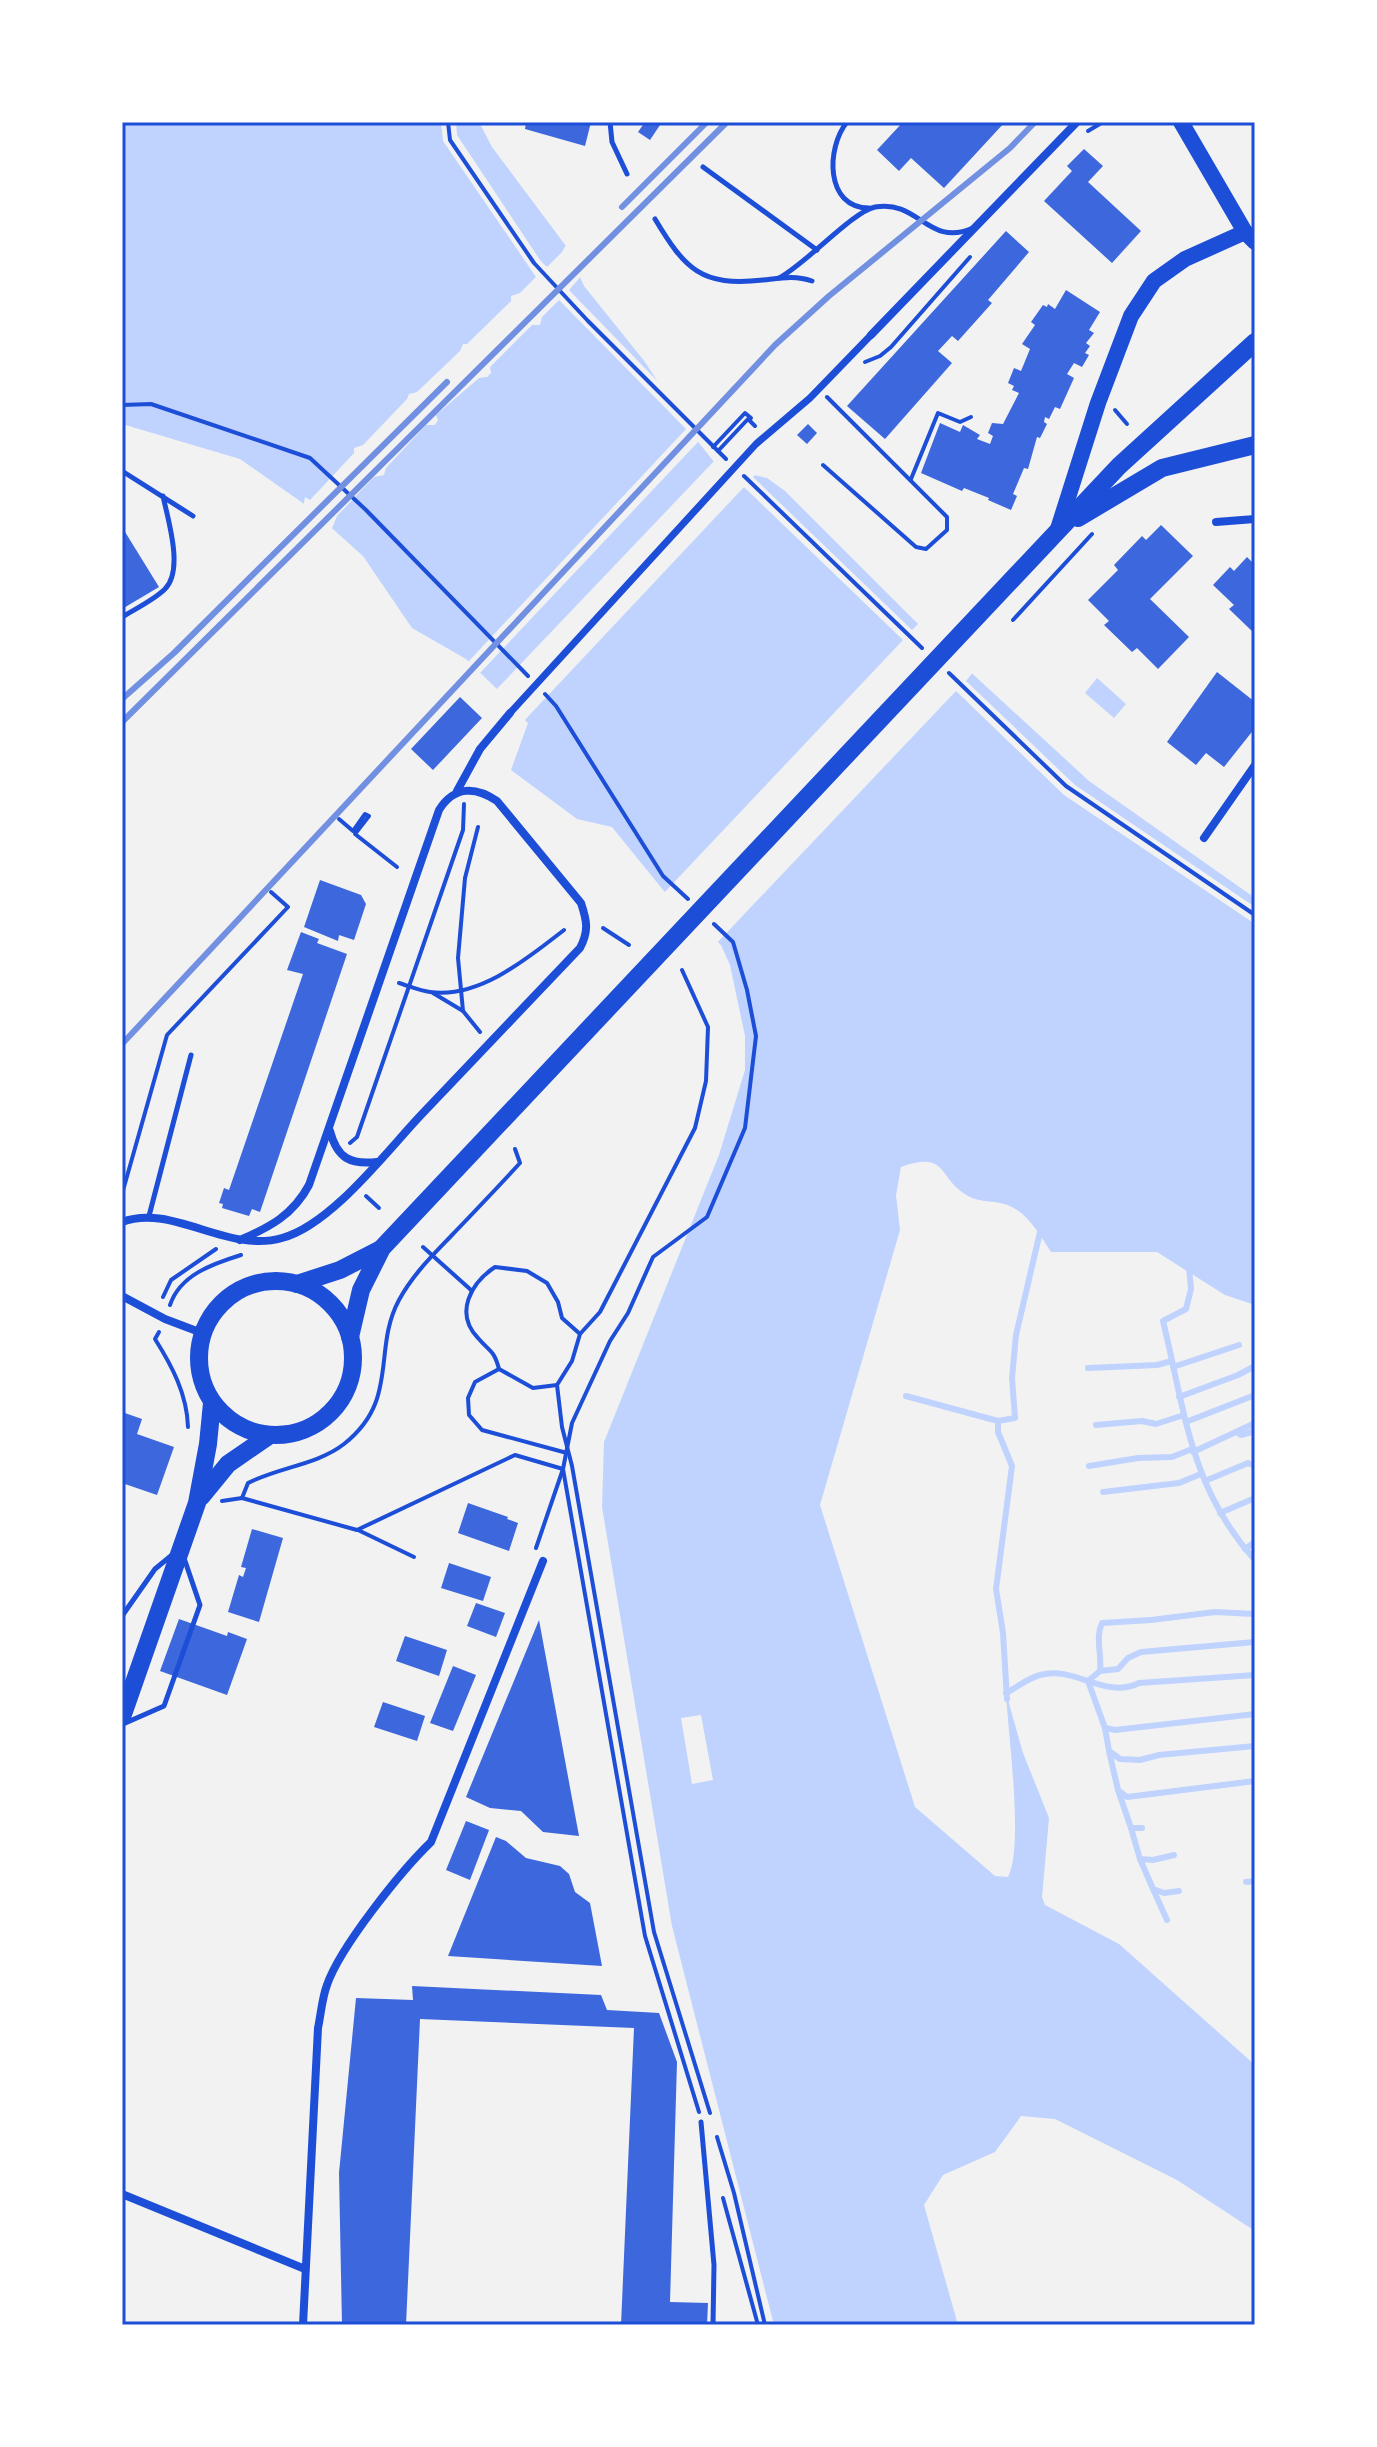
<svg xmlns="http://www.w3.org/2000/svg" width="1377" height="2447" viewBox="0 0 1377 2447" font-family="Arial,sans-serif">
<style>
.water{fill:#bfd3fe}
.pier{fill:#f2f2f2}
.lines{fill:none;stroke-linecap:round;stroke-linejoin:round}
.stream{stroke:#bfd3fe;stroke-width:6}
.building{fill:#3d67dc}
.path{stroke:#1d4ed8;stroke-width:4}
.service{stroke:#1d4ed8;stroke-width:5}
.pedestrian{stroke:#1d4ed8;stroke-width:7}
.minor{stroke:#1d4ed8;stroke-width:8}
.secondary{stroke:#1d4ed8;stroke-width:16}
.primary{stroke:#1d4ed8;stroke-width:18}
.rail{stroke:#7290e2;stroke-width:6}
.neatline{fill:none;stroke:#1d4ed8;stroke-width:3}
</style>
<rect width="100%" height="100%" fill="#f2f2f2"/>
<g class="water">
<path d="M122,122h357l13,25 74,99 18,40 61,76 44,68 29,37 49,11 18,13 129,129 175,161 166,117v407l-30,-10 -68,-43h-106c-11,-17 -22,-37 -41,-46 -12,-6 -30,-3 -42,-10 -31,-17 -19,-46 -67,-29l-5,28 4,35 -80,275 95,302 80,69 13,1c16,-31 0,-144 -2,-184l17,60 26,65 -7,79 3,8 74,39 136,121v166l-78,-51 -122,-61 -34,-3 -26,36 -52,23 -19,30 34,120h-184l-102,-399 -70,-419 2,-65 115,-287 26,-85v-34l-15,-71 -9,-20 -57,-54 -52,-64 -35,-8 -66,-49 17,-47 -28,-25v-6l-34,-33 -54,-31 -49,-72 -56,-50 -67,-47 -118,-35z"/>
<path d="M1097,678l29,26 -12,14 -29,-25z"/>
</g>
<g class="pier">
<path d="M441,122h15l1,13 83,125 7,7 15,-15 4,-7h4l13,29 -14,16 102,105 49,69 38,8 -5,5 159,153 9,-9 53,50 -8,10 109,104 180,122v17l-191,-129 -108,-104 -241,254 -53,-50 241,-255 -159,-153 -222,236 -24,-22 -4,-9 222,-233 -18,-17 -219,232 -12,-11 219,-234 -127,-129 -17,17 -2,8h-8l-42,42 1,6 -4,4 -8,1 -43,37 2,5 -3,5h-9l-40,43 -2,7 -10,2 -37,39 -6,15 -2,1 -26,-24 2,-11 5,3 44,-47v-5l9,-3 44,-46 2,-5 8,-2 43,-41 3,-7h4l44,-43v-5l9,-3 16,-16 -93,-136z"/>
<path d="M701,1715l12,65 -21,4 -11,-66z"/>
</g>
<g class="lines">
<g class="stream">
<path d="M1189,1268l2,21 -5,20 -23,12c22,90 27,167 92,239"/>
<path d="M1173,1367l66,-22"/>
<path d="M1088,1368l69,-3 15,-4"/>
<path d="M906,1396l92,25"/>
<path d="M1179,1397l59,-22 17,-9"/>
<path d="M1186,1422l69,-27"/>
<path d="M1096,1425l46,-4 14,3 28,-9"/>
<path d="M1236,1432l5,3 14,-4"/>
<path d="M1193,1452l62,-29"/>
<path d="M1089,1466l49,-8 34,-1 20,-8"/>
<path d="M1205,1481l43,-18 7,3"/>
<path d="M1103,1492l76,-9 22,-9"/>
<path d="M1220,1513l35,-15"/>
<path d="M1245,1549l10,-7"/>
<path d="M1100,1671l18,-2 10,-11 13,-6 114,-10"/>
<path d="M1088,1681l12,-10c2,-17 -5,-33 2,-48l49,-3 64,-8 40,2"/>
<path d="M1088,1681l17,47 10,2 140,-16"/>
<path d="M1006,1693c10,-5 22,-15 34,-18 35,-10 65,25 99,8l116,-8"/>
<path d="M1007,1699l-4,-66 -7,-44 16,-123 -14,-34v-11l17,-3 -3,-40 4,-43 25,-107"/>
<path d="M1105,1728l4,23 11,8 20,1 19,-5 96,-9"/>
<path d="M1109,1751l9,39 9,7 128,-16"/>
<path d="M1118,1790l13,38h11"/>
<path d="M1131,1828l9,31 13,1 21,-5"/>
<path d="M1140,1859l13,30 11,4 15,-2"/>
<path d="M1246,1882l9,-1"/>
<path d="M1153,1889l14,31"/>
</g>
</g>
<g class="building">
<path d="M526,122h65l-6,24 -60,-17z"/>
<path d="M645,122h17l-12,18 -12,-8z"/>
<path d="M903,122h102l-61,66 -33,-30 -12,13 -22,-21z"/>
<path d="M1084,149l19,17 -15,16 53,49 -29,32 -68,-62 28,-30 -5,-5z"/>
<path d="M1006,231l23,21 -41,48 4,3 -34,38 -6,-5 -14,15 14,12 -67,76 -38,-33z"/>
<path d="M1066,290l34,22 -11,18 5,3 -8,10 4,3 -5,7 4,2 -7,12 -8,-4 -7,11 7,4 -14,31 -5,-2 -6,12 -4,-2 -1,5 3,2 -7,14 -3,-1 -9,32 -4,-1 -11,26 4,2 -6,14 -23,-10 1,-2 -25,-10 -2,3 -41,-18 19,-50 20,9 3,-7 17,10 -3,4 13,5 3,-8 -5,-3 4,-10 11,1 16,-31 -7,-3 2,-4 -6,-3 6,-15 7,3 9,-22 -8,-5 13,-19 -4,-3 12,-17 4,2 1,-3 7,5z"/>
<path d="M808,424l9,9 -10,11 -10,-9z"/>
<path d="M1161,525l32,31 -43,43 39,38 -31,32 -21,-21 -5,4 -28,-27 5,-4 -21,-21 30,-30 -4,-5 28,-29 4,4z"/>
<path d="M122,527l37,60 -37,22z"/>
<path d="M1247,557l8,8v69l-26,-25 5,-4 -21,-20 17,-18 4,4z"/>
<path d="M1217,672l38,30v26l-31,39 -18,-14 -10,12 -29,-23z"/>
<path d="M460,697l22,21 -49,52 -22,-21z"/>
<path d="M320,880l41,15 5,9 -12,36 -15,-5 -1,6 -34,-14z"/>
<path d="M301,932l18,7 -2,4 30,11 -87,258 -8,-3 -3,7 -27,-8 1,-4 -4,-1 5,-15 5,2 74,-216 -16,-4z"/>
<path d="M122,1412l20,7 -5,15 37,13 -17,48 -35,-12z"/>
<path d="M468,1503l40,14 -1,2 11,4 -9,28 -51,-18z"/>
<path d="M252,1529l31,9 -24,84 -31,-10 11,-37 4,2 3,-9 -5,-1z"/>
<path d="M449,1563l42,14 -8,24 -42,-13z"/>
<path d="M476,1603l29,10 -9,24 -29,-11z"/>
<path d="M179,1619l48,17 1,-4 19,7 -20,56 -67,-24z"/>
<path d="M539,1620l40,216 -36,-4 -22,-21 -31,-3 -24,-11z"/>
<path d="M405,1636l42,14 -8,26 -43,-15z"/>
<path d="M453,1666l23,9 -23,56 -23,-8z"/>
<path d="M383,1702l42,14 -8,25 -43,-14z"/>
<path d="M466,1821l23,9 -19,50 -24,-10z"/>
<path d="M496,1837l10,4 20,17 34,8 9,8 6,18 15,11 12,63 -154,-10z"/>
<path d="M412,1986l189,9 6,15 52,3 18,49 -7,240 38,1 -1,22h-86l13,-297 -214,-9 -14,306h-64l-3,-152 17,-175 57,2z"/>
</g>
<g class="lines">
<g class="path">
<path d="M448,122l2,18 84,123 54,58 138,138"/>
<path d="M1088,131l15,-9"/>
<path d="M865,362l15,-6 11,-9 79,-90"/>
<path d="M122,405l29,-1 159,54 56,52 162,166"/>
<path d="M1115,410l12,14"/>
<path d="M713,447l32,-34 6,5"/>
<path d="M718,451l30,-32 7,7"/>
<path d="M823,465l93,82 10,2 21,-19v-13l-120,-120"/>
<path d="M744,476l178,172"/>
<path d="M911,479l27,-66 22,9 11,-5"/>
<path d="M1013,620l79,-86"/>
<path d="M949,673l117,113 189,129"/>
<path d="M545,694l11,12 107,170 25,23"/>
<path d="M339,819l14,12 12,-17 4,2 -14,18 42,33"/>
<path d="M478,827l-13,51 -7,80 5,53 17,21"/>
<path d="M603,928l26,17"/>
<path d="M399,983c10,3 21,8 31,9 49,7 98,-34 134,-62"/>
<path d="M433,993l30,18"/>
<path d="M350,1143l7,-6 106,-307 1,-26"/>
<path d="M122,1194l45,-159 121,-128 -17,-15"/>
<path d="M366,1196l13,12"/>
<path d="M423,1247l48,43"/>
<path d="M163,1297l8,-17 45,-31"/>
<path d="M170,1305c10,-30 42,-41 71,-50"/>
<path d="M159,1332l-4,7c17,27 32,55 33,88"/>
<path d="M580,1334l-18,-16 -4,-16 -11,-19 -20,-12 -32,-4c-24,16 -41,46 -17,71 12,14 16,12 21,31l34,19 24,-3 15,-24 8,-27 20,-22 95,-184 11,-47 2,-54 -26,-57"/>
<path d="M499,1369l-24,13 -7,16 1,17 13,15 85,23"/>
<path d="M557,1385l5,42 10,39 82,466 56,181"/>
<path d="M242,1498l6,-15c31,-16 69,-18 96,-39 56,-44 28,-94 55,-144 14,-26 34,-45 54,-66 22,-23 45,-47 67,-71l-5,-14"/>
<path d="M222,1501l20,-3 115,32 158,-75 48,14 82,467 54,176"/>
<path d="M358,1530l56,27"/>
<path d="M536,1548l27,-79 9,-46 38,-82 18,-28 25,-56 54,-40 38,-89 11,-92 -9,-46 -14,-48 -19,-18"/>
<path d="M717,2137l17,56 31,132"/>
<path d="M723,2198l35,127"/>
</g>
<g class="service">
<path d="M610,122l2,20 15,32"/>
<path d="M847,122c-21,26 -22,86 22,86"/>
<path d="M703,167l114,83"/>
<path d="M655,219c30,50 46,68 108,61 18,-2 32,-5 49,1"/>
<path d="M779,278c27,-14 73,-66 96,-71 44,-8 53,41 98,21"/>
<path d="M122,471l71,45"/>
<path d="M122,617c13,-8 32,-17 43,-28 19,-19 3,-69 -2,-93"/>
<path d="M149,1216l42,-161"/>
<path d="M122,1616l33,-47 17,-14"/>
<path d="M123,1724l41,-18 36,-101 -16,-47"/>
<path d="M701,2122l13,143 -1,60"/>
</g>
<path class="pedestrian" d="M510,713l246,-269 54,-46 61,-63"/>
<g class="minor">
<path d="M871,335l206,-213"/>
<path d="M1216,522l39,-3"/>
<path d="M457,791l23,-42 30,-36"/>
<path d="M1204,838l51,-73"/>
<path d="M330,1131c7,27 20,34 47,31"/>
<path d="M122,1222c50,-19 106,32 160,16 49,-13 104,-86 139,-123 53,-56 106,-111 159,-167 9,-17 7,-27 1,-45l-84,-102c-22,-15 -43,-15 -58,9l-130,375c-16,30 -39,42 -69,55"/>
<path d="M122,1296l43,23 37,14"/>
<path d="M122,2194l183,75"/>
<path d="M303,2325l15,-297c3,-14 4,-30 9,-43 13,-38 74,-114 104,-143l112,-281"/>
</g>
<g class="secondary">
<path d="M1181,122l64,110 10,10"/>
<path d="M1058,529l40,-126 33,-87 23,-35 31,-22 60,-27"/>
</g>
<g class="primary">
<path d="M1078,518l84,-50 93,-23"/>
<circle cx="276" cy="1358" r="77"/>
<path d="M297,1284l43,-14 39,-20"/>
<path d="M350,1337l11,-47 21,-42 737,-782 136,-124"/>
<path d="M201,1497l27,-33 42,-29"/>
<path d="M122,1717l75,-214 11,-59 4,-41"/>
</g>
<g class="rail">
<path d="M622,207l85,-85"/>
<path d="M122,699l52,-46 273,-271"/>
<path d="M122,722l605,-600"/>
<path d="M122,1044l653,-699 54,-49 181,-148 25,-26"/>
</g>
</g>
<rect width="1377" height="2447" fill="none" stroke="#ffffff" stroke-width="248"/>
<rect x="124" y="124" width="1129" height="2199" class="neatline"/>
</svg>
